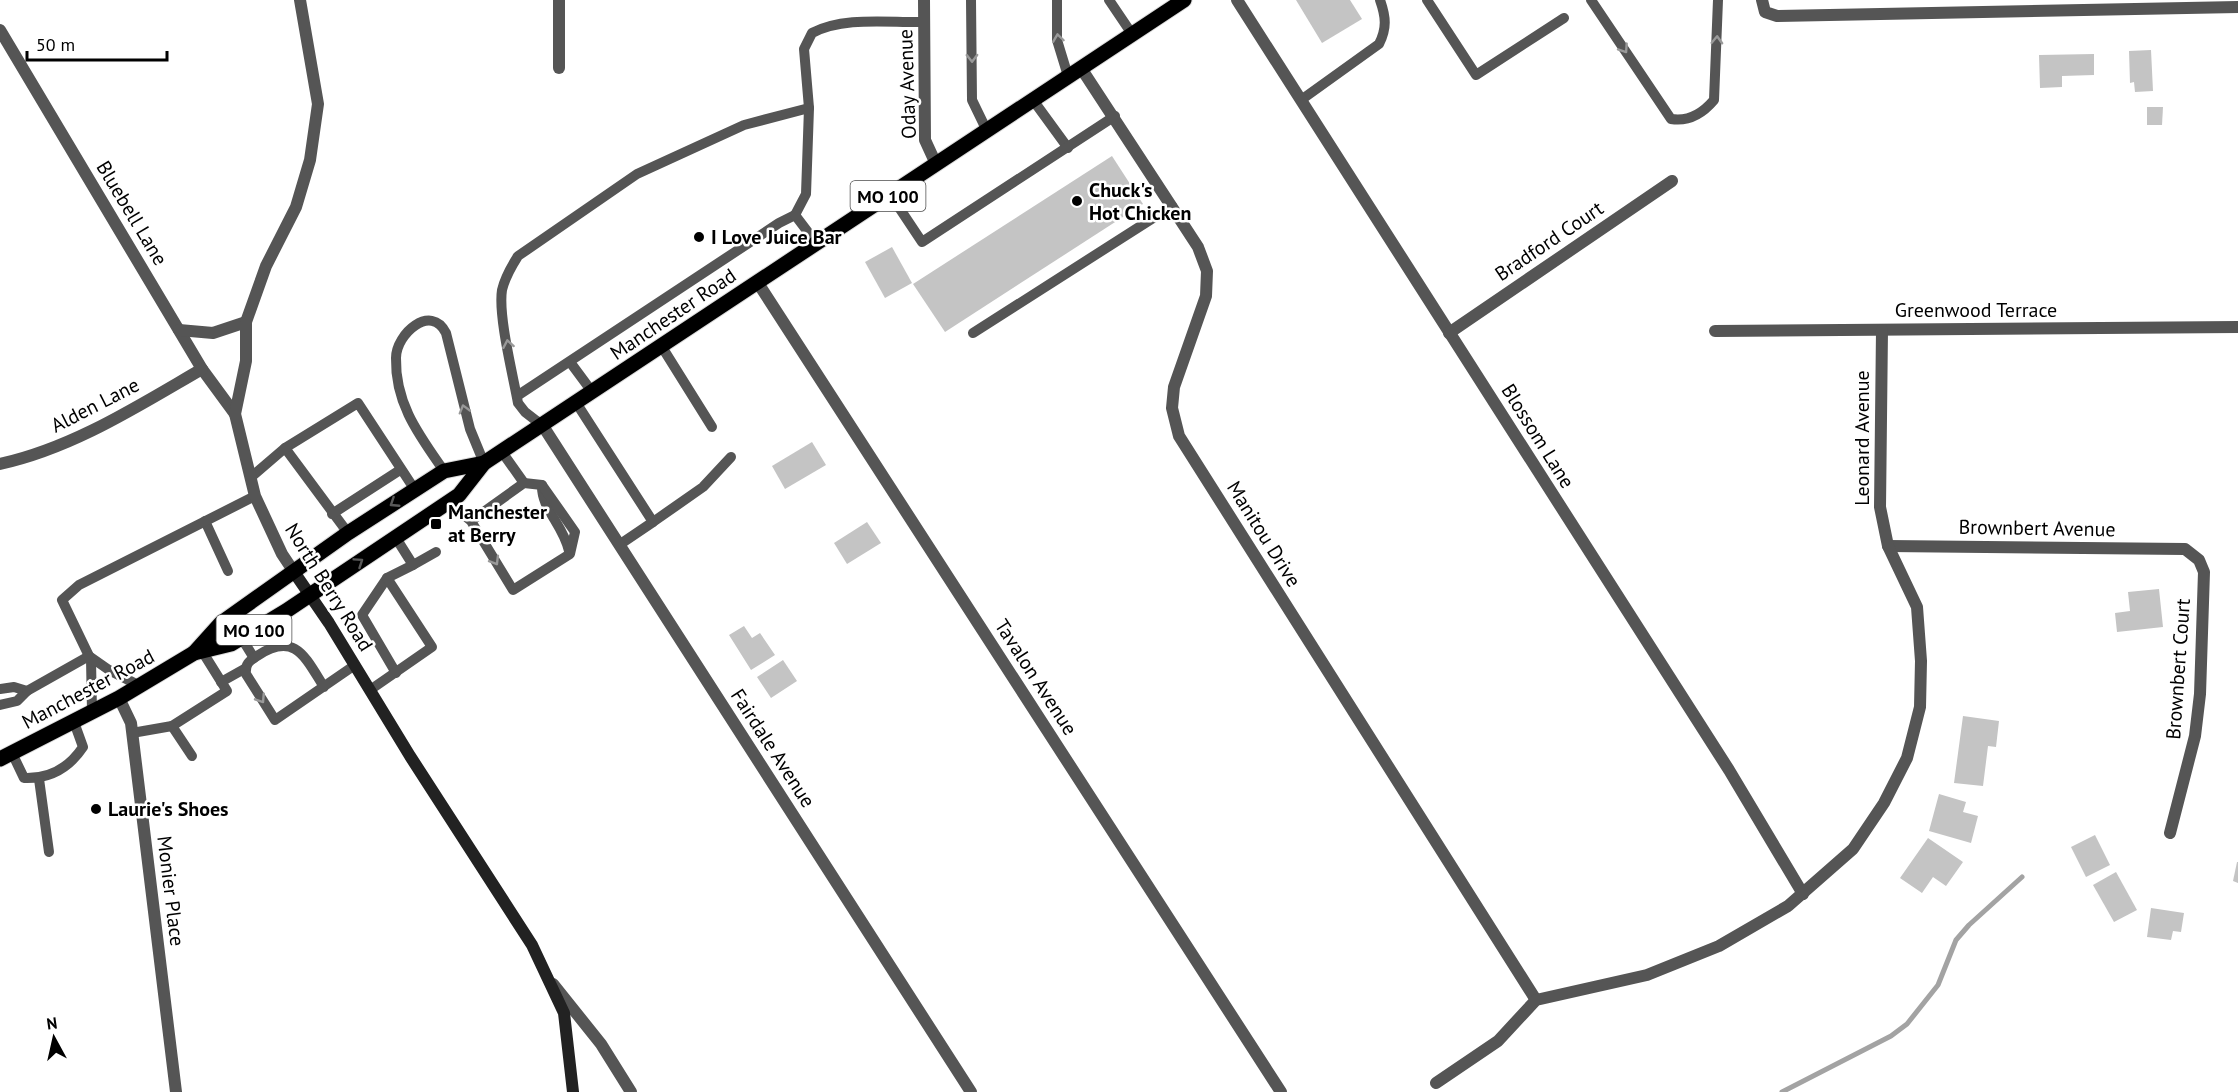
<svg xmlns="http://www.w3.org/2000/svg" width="2238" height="1092" viewBox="0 0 2238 1092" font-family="'PT Sans',sans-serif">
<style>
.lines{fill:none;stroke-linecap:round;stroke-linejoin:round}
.stream{stroke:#a3a3a3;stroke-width:5}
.building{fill:#c4c4c4}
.primary-casing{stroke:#dbdbdb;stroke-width:17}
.service{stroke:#555;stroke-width:10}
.minor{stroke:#555;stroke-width:12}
.secondary{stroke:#222;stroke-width:12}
.primary{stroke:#000;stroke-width:15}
.oneway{stroke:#999}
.oneway2{stroke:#595959}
.poi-dot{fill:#000;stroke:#fff;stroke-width:2}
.labels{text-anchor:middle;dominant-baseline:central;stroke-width:5;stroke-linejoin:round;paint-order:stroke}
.shield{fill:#fff;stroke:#4c4c4c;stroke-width:1.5}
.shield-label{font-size:18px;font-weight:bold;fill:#000}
.street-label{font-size:20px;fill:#000;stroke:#fff}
.poi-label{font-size:20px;font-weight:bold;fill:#000;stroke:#fff;text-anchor:start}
</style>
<rect width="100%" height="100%" fill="#fff"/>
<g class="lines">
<path class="stream" d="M1782,1092l109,-56 16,-12 31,-39 18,-45 13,-15 53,-48"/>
</g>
<g class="building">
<path d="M1296,0h54l12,19 -40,24z"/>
<path d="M2151,50l2,41 -18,1 -1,-10 -4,1 -1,-32z"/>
<path d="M2094,54v21l-32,1v11l-22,1 -1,-33z"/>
<path d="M2147,107h16l-1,18h-15z"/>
<path d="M1112,156l31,48 -198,128 -32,-48z"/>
<path d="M892,247l20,36 -27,15 -20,-36z"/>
<path d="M812,442l14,23 -41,24 -13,-23z"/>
<path d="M867,522l14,21 -34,21 -13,-21z"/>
<path d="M2159,589l4,38 -46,5 -2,-19 15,-2 -2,-19z"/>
<path d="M744,626l8,12 8,-5 15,22 -24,15 -22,-35z"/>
<path d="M783,660l14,21 -26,17 -14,-21z"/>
<path d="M1963,716l36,5 -3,26 -8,-1 -5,40 -29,-3z"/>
<path d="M1939,794l27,8 -3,10 15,4 -7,27 -42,-12z"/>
<path d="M2095,835l15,30 -24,12 -15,-30z"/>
<path d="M1928,838l35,24 -17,24 -13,-9 -11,16 -22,-15z"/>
<path d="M2237,862h1v21l-5,-2z"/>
<path d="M2116,872l21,38 -23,12 -21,-37z"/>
<path d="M2151,908l33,5 -3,19 -8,-1 -2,9 -24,-3z"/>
</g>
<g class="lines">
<g class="primary-casing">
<g id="primary">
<path d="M194,653l27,-30 127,-90 96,-62 40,-8"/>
<path d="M0,759l119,-61 75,-45 37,-9 55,-33 173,-116 25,-32 700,-463"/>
</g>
</g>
<g class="service">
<path d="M971,0l1,100 15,31"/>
<path d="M1057,0v40l11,36"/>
<path d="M1109,0l23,34"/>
<path d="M1427,0l49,75 88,-57"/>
<path d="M1591,0l80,119c18,3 32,-6 43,-19l4,-100"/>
<path d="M1033,100l35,48"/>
<path d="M1301,100l78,-56c8,-16 7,-27 1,-44"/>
<path d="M809,108l-5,-59 8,-16c32,-17 77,-10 113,-11"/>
<path d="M890,194l32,48 193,-126"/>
<path d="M973,333l199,-127"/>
<path d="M662,347l50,80"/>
<path d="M570,362l23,31"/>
<path d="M517,396l262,-173 16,-8"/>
<path d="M577,404l76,118 -34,23"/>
<path d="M543,426l-18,-14 -7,-9c-5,-28 -20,-87 -16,-113 3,-13 9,-23 16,-34l119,-82 107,-49 65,-17 -3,86 -11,21 22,29"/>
<path d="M285,448l63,85"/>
<path d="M502,452l22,31"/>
<path d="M444,471c-25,-36 -49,-67 -48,-113 0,-24 35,-55 50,-25l24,96 14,34"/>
<path d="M250,478l35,-30 73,-45 57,87"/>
<path d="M542,485c-1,24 21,39 27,66"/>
<path d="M449,503l22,18 42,69 57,-36 5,-22 -33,-47 -18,-2 -53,38"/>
<path d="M332,514l68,-44"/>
<path d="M205,521l23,50"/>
<path d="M653,522l50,-35 28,-30"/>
<path d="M413,565l23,-13"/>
<path d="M387,578l-25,37 34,58"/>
<path d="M241,637l13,21"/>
<path d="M89,656l-27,-56 17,-15 176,-89"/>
<path d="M91,659l1,53"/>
<path d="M221,682l25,-14"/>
<path d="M324,687c-19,-30 -29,-56 -67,-31 -8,5 -12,8 -11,18l29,46 80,-55"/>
<path d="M0,689l14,-2 13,4 -10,10 -17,4"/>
<path d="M370,690l62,-43 -45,-69 26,-13 -17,-27"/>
<path d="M27,691l62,-35 20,14 31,16"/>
<path d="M172,726l20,30"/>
<path d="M132,733l40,-7 55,-35 -25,-40"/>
<path d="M12,753l12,25c25,1 45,-10 59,-31l-9,-25"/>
<path d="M39,779l10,73"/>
</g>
<g class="minor">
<path d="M924,0l1,140 11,24"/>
<path d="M1237,0l492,770 74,124"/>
<path d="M1762,0l3,12 12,4 461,-9"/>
<path d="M0,30l202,339 33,45"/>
<path d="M559,68v-68"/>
<path d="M1081,68l117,179 9,24 -1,25 -32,91 -2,21 7,28 357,564"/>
<path d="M758,283l523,809"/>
<path d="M179,330l34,3 33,-11"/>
<path d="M1715,331l523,-4"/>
<path d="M1449,333l223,-152"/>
<path d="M543,426l428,666"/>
<path d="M0,464c73,-16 138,-58 202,-95"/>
<path d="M1888,546l297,3 14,11 5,12 -4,122 -5,42 -25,97"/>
<path d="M294,572l-12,-18 -27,-58 -20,-82 11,-53v-39l20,-56 30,-59 14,-47 8,-56 -18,-104"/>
<path d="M119,698l12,25 45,369"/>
<path d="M553,984l48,60 30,48"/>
<path d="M1436,1083l62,-42 38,-41 111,-25 72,-29 69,-40 65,-57 31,-46 23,-45 13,-51 1,-46 -4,-54 -29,-61 -8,-39 2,-177"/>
</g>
<path class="secondary" d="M294,572l35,51 81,133 122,189 32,68 9,79"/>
<use href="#primary" class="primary"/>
</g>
<defs><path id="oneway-chevron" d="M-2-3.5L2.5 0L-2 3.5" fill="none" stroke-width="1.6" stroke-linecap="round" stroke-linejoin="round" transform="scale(1.5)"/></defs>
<g class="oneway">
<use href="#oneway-chevron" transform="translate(1058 38) rotate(-98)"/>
<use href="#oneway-chevron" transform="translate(1717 40) rotate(-88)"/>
<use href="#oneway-chevron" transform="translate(1624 49) rotate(56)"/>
<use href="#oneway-chevron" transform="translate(972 58) rotate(89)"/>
<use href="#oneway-chevron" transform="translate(508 344) rotate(-100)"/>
<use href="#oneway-chevron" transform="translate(464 409) rotate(-106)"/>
<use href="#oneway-chevron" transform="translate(495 561) rotate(59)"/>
<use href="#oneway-chevron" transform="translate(261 699) rotate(57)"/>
</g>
<g class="oneway2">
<use href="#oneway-chevron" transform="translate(394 503) rotate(147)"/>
<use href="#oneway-chevron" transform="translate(359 562) rotate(-34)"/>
</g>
<g class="poi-dot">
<circle cx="1077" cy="201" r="6"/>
<circle cx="699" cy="237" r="6"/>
<rect x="430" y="518" width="12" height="12" rx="3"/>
<circle cx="96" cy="809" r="6"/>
</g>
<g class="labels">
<g class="shield">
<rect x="850.5" y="181" width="75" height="30" rx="4.5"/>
<rect x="216.5" y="615" width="75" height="30" rx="4.5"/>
</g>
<g class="shield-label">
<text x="888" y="196">MO 100</text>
<text x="254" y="630">MO 100</text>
</g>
<g class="street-label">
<text transform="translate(907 84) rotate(-92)">Oday Avenue</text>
<text transform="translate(132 213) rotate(59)">Bluebell Lane</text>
<text transform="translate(1549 241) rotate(-34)">Bradford Court</text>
<text x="1976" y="310">Greenwood Terrace</text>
<text transform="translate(673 314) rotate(-34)">Manchester Road</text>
<text transform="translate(95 405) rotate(-27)">Alden Lane</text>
<text transform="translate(1538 436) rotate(58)">Blossom Lane</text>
<text transform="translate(1862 438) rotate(-90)">Leonard Avenue</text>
<text transform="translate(2037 528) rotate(1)">Brownbert Avenue</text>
<text transform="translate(1264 534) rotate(58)">Manitou Drive</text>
<text transform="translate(329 587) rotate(58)">North Berry Road</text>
<text transform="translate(2178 669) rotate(-86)">Brownbert Court</text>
<text transform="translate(1036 677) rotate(57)">Tavalon Avenue</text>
<text transform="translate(88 689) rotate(-28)">Manchester Road</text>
<text transform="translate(773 748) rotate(57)">Fairdale Avenue</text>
<text transform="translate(171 891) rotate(83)">Monier Place</text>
</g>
<g class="poi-label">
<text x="1089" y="190">Chuck's<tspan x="1089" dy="23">Hot Chicken</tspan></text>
<text x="711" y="237">I Love Juice Bar</text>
<text x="448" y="512">Manchester<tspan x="448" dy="23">at Berry</tspan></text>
<text x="108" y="809">Laurie's Shoes</text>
</g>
</g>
<g transform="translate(54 1038) rotate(352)" stroke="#ffffff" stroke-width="4.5" paint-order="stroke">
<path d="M0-4.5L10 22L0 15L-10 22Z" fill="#000000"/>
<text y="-9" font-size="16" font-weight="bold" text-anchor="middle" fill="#000000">N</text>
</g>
<path d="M27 51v9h140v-9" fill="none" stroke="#000000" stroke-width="3"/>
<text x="36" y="51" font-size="18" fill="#000000" stroke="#ffffff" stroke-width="4.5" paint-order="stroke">50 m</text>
</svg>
